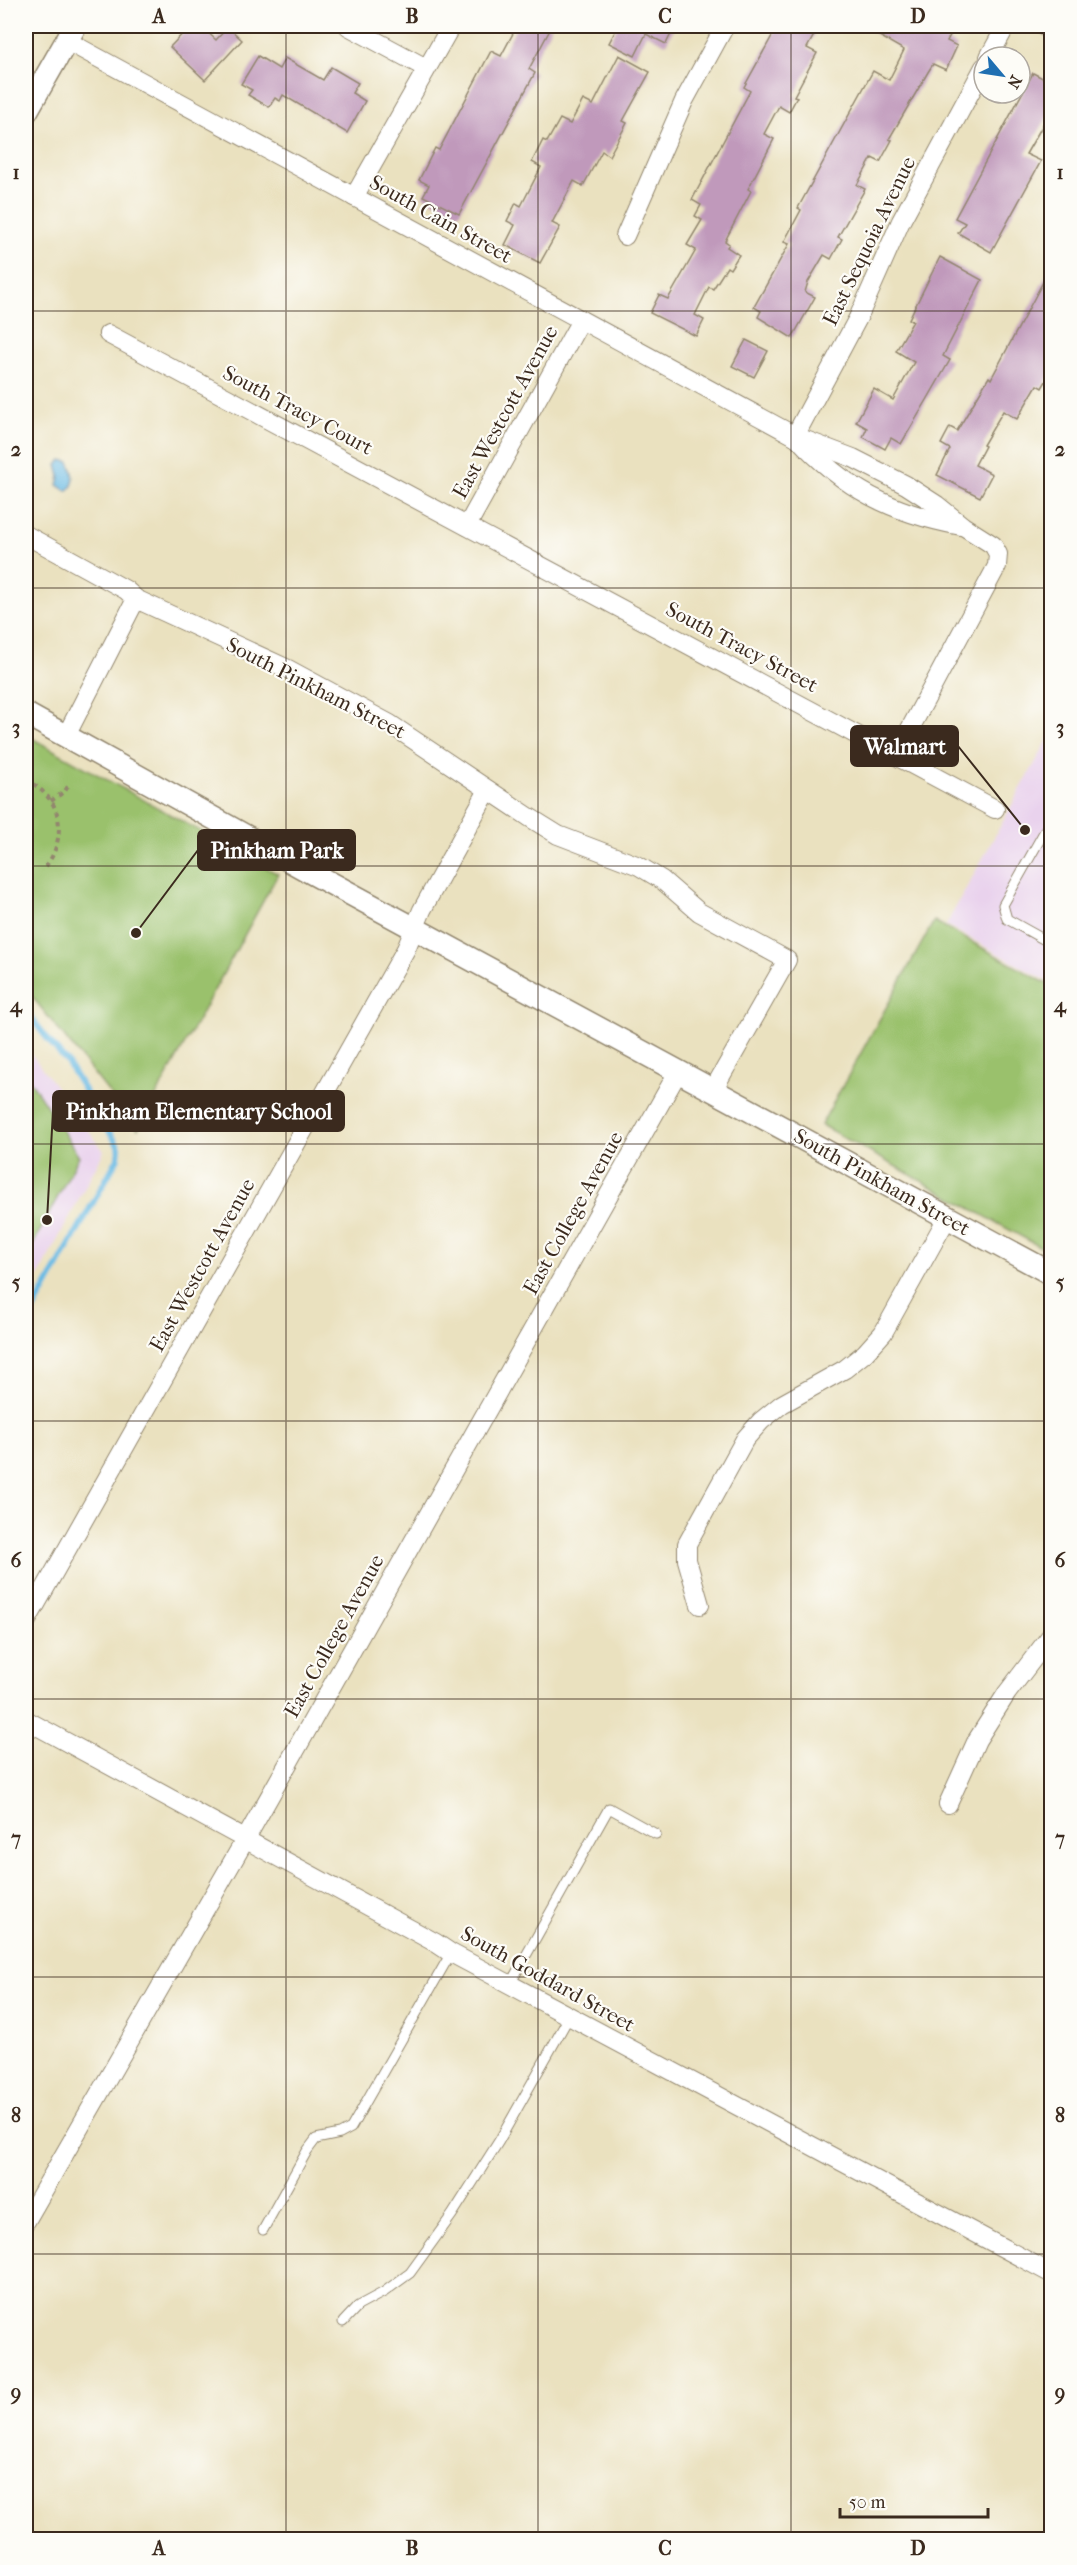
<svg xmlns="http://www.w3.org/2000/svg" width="1077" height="2565" viewBox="0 0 1077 2565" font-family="'IM FELL French Canon',serif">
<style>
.built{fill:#e9d2ed}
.green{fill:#9ac16c;stroke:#6a7645;stroke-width:1.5}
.water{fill:#68bae4;stroke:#527281;stroke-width:1.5}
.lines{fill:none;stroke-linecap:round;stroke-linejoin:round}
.stream{stroke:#68bae4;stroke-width:6}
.building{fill:#c099bb}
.service-casing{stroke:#92866e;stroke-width:11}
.minor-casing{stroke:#92866e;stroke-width:20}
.tertiary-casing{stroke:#92866e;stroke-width:25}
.path{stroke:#92866e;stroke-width:4;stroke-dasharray:4.5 4.5;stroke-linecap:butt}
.service{stroke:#fff;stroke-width:9}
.minor{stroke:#fff;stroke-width:18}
.tertiary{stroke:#fff;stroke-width:22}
.grid{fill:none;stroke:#3b2a1e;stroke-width:1.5;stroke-opacity:0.55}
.labels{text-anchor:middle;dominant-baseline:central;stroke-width:4.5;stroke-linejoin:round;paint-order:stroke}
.street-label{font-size:21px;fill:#3b2a1e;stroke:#fdfcf7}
.leader{fill:none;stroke:#3b2a1e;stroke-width:2}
.callout-dot{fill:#3b2a1e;stroke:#fdfcf7;stroke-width:2}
.callout{fill:#3b2a1e;stroke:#3b2a1e;stroke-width:2}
.callout-label{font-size:22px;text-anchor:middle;font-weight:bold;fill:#fff}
.neatline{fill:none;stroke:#3b2a1e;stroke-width:2}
.grid-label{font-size:20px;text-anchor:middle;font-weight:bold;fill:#3b2a1e}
</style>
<rect width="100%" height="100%" fill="#fdfcf7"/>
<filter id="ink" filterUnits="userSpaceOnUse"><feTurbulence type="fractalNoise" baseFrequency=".0167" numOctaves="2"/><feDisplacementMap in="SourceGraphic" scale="12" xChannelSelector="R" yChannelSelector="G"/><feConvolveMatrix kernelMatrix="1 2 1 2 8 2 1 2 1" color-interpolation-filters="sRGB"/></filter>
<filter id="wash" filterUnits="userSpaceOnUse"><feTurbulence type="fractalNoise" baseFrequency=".008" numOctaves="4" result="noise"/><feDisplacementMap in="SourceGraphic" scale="24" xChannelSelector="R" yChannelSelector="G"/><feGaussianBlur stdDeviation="1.35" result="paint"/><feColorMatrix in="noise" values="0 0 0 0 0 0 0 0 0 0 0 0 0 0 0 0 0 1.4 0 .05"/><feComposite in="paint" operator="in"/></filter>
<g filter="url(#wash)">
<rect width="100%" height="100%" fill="#eae1bf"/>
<g class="built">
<path d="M1051,734v249l-105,-58z"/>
<path d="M26,1047l78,104 -78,149z"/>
</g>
<g class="green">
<path d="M26,735l252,139 -140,255 -112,-140z"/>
<path d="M934,921l117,65v267l-230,-128z"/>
<path d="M26,1074l53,82 -53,102z"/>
</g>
<path class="water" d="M62,460l7,2c5,10 8,22 -2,29l-9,-6 2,-9 -3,-11z"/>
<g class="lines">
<path class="stream" d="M26,1011c7,8 33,45 39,48l54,88 -1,11 -92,165"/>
</g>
<g id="blocks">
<g class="building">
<path d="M190,26h11l15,14 12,-13 14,13 -37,40 -35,-33z"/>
<path d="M517,26h35l-23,43 6,4 -76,141 -36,-18 6,-11 -10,-5 16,-32 4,2 52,-99 10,5z"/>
<path d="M618,26h57l-9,18 -20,-10 -11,22 -26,-13z"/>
<path d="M790,26h29l-12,22 10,5 -23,43 3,1 -8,15 -10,-6 -15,28 10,5 -26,50 3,2 -26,50 4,3 -2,3 12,8 -9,14 -3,-2 -14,22 -4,-2 -14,28 9,5 -8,16 -46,-23 9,-18 9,4 28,-49 -9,-5 15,-25 -7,-4 6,-11 -9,-5 58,-109 -6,-4 33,-60 10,5z"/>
<path d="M862,26h81l10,4 -6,11 10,5 -11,24 -13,-6 -5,8 -39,67 3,1 -12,22 -8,-4 -15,27 8,4 -27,48 4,2 -11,20 -7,-4 -16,27 -3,10 10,5 -23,41 -34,-21 3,-6 -7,-4 35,-63 -5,-2 17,-32 -3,-2 75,-137 16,9 15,-30z"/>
<path d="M619,55l31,17 -27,49 4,2 -18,33 -7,-5 -19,35 -9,-5 -22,42 8,4 -20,36 -35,-18 10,-20 -8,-4 9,-18 5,3 20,-39 -9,-5 11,-22 4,2 13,-23 10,5 13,-24 10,5z"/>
<path d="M258,56l21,13 6,-11 38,22 8,-13 27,16 -6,10 13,8 -18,32 -64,-38 -3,6 -5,-3 -6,9 -21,-12 4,-5 -11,-6z"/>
<path d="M1033,73l19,10v26l-26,45 15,7 -50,91 -33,-19 7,-10 -10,-5z"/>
<path d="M940,257l42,23 -39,76 7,4 -23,40 -26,44 -10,-6 -6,11 -22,-12 4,-9 -11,-6 18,-33 19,11 21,-38 -18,-11 17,-30 -4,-2z"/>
<path d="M1052,265v106l-10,17 -5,-3 -20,34 -14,-8 -20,34 2,1 -10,19 17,9 -12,23 -43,-22 13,-26 -9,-5 9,-17 7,4 32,-54 2,2z"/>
<path d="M746,340l22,11 -14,26 -22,-11z"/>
</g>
</g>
</g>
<g filter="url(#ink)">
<use href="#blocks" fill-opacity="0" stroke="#92866e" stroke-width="1.5"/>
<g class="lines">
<g class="service-casing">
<g id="service">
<path d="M1052,818l-49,87 4,14 45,25"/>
<path d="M510,1984l99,-176 47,26"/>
<path d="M263,2230l44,-79 9,-12 24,-5 11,-6 100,-175"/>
<path d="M343,2322l15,-16 26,-14 26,-19 42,-58 47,-74 70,-124"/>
</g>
</g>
<g class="minor-casing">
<g id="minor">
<path d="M348,26l78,42"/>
<path d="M1043,26l9,4"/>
<path d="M67,41l728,395 58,22 53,27 31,20 26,21 30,19 5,9 -1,12 -101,189"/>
<path d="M989,57l17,-31"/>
<path d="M354,197l97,-171"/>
<path d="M625,236l59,-135 41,-75"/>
<path d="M108,334l887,475"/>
<path d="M795,436l63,-118 43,-97 83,-154"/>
<path d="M797,437c47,52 95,76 164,89"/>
<path d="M467,526l114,-206"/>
<path d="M26,535l100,55 10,9 152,70 102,55 139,93 29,18 81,31 23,14 37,32 88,48 -74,130"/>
<path d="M66,736l70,-137"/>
<path d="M700,1605l-13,-45v-16l58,-105 16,-18 21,-17 63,-35 20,-16 18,-20 64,-115"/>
<path d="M26,1622l380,-673 16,-39 66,-120"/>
<path d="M26,1720l410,223 15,10 601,321"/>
<path d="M948,1804l29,-64 30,-47 45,-59"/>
<path d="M26,2221l219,-381 433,-768"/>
</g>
</g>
<g class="tertiary-casing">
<g id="tertiary">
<path d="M26,112l49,-86"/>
<path d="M26,714l286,159 740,401"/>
</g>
</g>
<g class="path">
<path d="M26,779c9,6 18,12 25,22 14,20 8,51 -7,67"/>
<path d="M51,801l14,-10 5,-8"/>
</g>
<use href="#service" class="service"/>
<use href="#minor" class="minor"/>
<use href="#tertiary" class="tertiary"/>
</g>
</g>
<path class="grid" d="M286,26v2514M538,26v2514M791,26v2514M26,311h1026M26,588h1026M26,866h1026M26,1144h1026M26,1421h1026M26,1699h1026M26,1977h1026M26,2254h1026"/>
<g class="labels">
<g class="street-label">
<text transform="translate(441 219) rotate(29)">South Cain Street</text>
<text transform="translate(869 241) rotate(-64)">East Sequoia Avenue</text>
<text transform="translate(298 410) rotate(28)">South Tracy Court</text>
<text transform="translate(505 412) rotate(-61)">East Westcott Avenue</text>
<text transform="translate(742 647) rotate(28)">South Tracy Street</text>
<text transform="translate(316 688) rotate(27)">South Pinkham Street</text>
<text transform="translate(882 1182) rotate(29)">South Pinkham Street</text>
<text transform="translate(573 1213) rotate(-61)">East College Avenue</text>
<text transform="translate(202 1265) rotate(-61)">East Westcott Avenue</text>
<text transform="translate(334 1636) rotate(-61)">East College Avenue</text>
<text transform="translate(548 1979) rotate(29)">South Goddard Street</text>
</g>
</g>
<path class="leader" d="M1025 830L958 746M136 933L198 850M47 1220L53 1111"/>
<g class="callout-dot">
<circle cx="1025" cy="830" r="6"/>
<circle cx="136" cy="933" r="6"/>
<circle cx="47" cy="1220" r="6"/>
</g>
<g class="callout">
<rect x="851" y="726" width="107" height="40" rx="6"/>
<rect x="198" y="830" width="157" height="40" rx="6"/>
<rect x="53" y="1091" width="291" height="40" rx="6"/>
</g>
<g class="callout-label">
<text x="905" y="754">Walmart</text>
<text x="277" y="858">Pinkham Park</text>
<text x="199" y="1119">Pinkham Elementary School</text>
</g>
<rect width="1077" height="2565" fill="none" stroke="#fdfcf7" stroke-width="66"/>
<g transform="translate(1002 75) rotate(119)"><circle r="28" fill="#fdfcf7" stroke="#afa8a0" stroke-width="1.5"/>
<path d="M0-4.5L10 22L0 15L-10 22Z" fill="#1f6fb2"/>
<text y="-9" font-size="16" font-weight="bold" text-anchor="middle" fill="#3b2a1e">N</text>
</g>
<path d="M840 2508v9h148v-9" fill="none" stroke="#3b2a1e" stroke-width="3"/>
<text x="849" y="2508" font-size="18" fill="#3b2a1e" stroke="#fdfcf7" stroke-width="4.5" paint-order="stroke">50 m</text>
<rect x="33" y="33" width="1011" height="2499" class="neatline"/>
<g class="grid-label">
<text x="159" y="23">A</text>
<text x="412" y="23">B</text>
<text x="665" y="23">C</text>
<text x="918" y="23">D</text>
<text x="16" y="179">1</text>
<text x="1060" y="179">1</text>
<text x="16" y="456">2</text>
<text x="1060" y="456">2</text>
<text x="16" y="734">3</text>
<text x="1060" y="734">3</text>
<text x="16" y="1012">4</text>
<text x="1060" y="1012">4</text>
<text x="16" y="1289">5</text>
<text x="1060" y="1289">5</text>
<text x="16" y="1567">6</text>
<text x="1060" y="1567">6</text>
<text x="16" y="1845">7</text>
<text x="1060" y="1845">7</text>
<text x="16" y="2122">8</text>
<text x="1060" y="2122">8</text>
<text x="16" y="2400">9</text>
<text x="1060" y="2400">9</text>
<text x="159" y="2555">A</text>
<text x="412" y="2555">B</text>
<text x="665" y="2555">C</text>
<text x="918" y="2555">D</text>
</g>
</svg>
